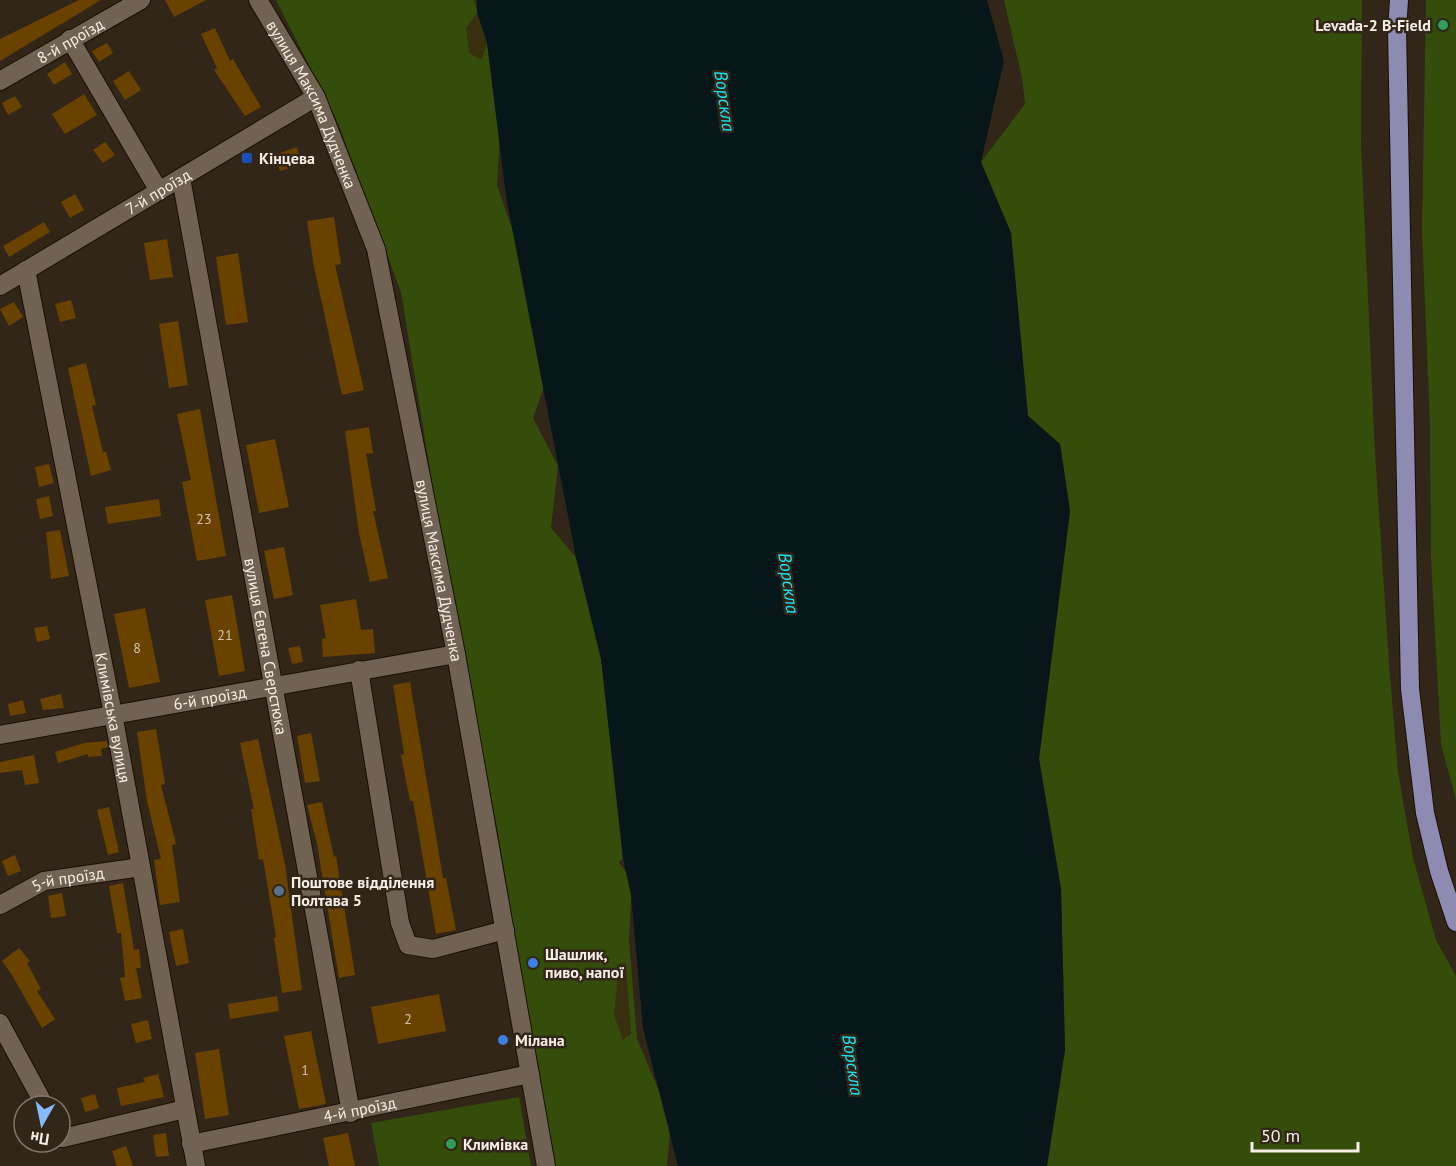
<svg xmlns="http://www.w3.org/2000/svg" width="1456" height="1166" viewBox="0 0 1456 1166" font-family="'PT Sans',sans-serif">
<style>
.green{fill:#354d0a}
.sand{fill:#38300f}
.water{fill:#071719}
.building{fill:#694200}
.lines{fill:none;stroke-linecap:round;stroke-linejoin:round}
.minor-casing{stroke:#1a0f03;stroke-width:20}
.major-casing{stroke:#1a0f03;stroke-width:20}
.minor{stroke:#716353;stroke-width:18}
.major{stroke:#8d8bb1;stroke-width:18}
.leisure-dot{fill:#2e9e5b;stroke:#322618;stroke-width:2}
.transit-dot{fill:#1a4fb4;stroke:#322618;stroke-width:2}
.service-dot{fill:#5c6f8a;stroke:#322618;stroke-width:2}
.shop-dot{fill:#3f7fe0;stroke:#322618;stroke-width:2}
.labels{text-anchor:middle;dominant-baseline:central;stroke-width:5;stroke-linejoin:round;paint-order:stroke}
.number-label{font-size:14px;fill:#d4c4ac}
.poi-label{font-size:16px;font-weight:bold;fill:#f7efe6;stroke:#322618;text-anchor:start}
.street-label{font-size:16px;fill:#f7efe6;stroke:#322618}
.water-label{font-size:18px;font-style:italic;fill:#17e5f4;stroke:#322618}
</style>
<rect width="100%" height="100%" fill="#322618"/>
<g class="green">
<path d="M276,0h198l13,43 14,68 -4,74 29,84 21,110 -14,39 25,48 -7,62 24,28 12,33 14,70 21,170 1,30 -4,3 13,19 -3,59 8,99 34,80 -4,47h-113l-55,-327 -58,-302 -40,-245 -63,-169z"/>
<path d="M1004,0h358l-1,143 14,310 14,211 9,108 15,86 23,82 20,36v190h-409l18,-116 -4,-161 -22,-130 31,-248 -10,-67 -32,-28 -17,-183 -30,-71 44,-58 -3,-26z"/>
<path d="M1426,0h30v800l-15,-56 -10,-186 -1,-133 -8,-195z"/>
<path d="M519,1097l12,69h-152l-8,-43z"/>
</g>
<g class="sand">
<path d="M477,13l10,30 -5,17 -13,-7 -3,-25z"/>
<path d="M619,963l7,1 5,70 -8,6 -9,-25z"/>
</g>
<path class="water" d="M477,0h510l17,61 -23,101 30,71 17,183 32,28 10,67 -31,248 22,130 4,161 -18,116h-369l-35,-138 -12,-133 -8,-36 -22,-200 -24,-97 -71,-365 -19,-154 -10,-30z"/>
<g class="building">
<path d="M79,0h22l-101,61v-22z"/>
<path d="M165,0h41l-32,17z"/>
<path d="M215,28l15,33 3,-2 28,48 -16,9 -31,-46 3,-2 -16,-34z"/>
<path d="M107,43l6,10 -14,9 -7,-11z"/>
<path d="M65,62l7,12 -18,11 -7,-11z"/>
<path d="M129,71l12,19 -16,10 -12,-19z"/>
<path d="M84,94l13,21 -32,19 -13,-20z"/>
<path d="M15,96l7,11 -14,8 -6,-12z"/>
<path d="M105,142l10,13 -12,8 -10,-13z"/>
<path d="M297,147l5,17 -22,7 -6,-16z"/>
<path d="M75,194l9,16 -14,8 -9,-16z"/>
<path d="M334,217l7,47 -6,1 29,125 -22,5 -28,-128 -7,-46z"/>
<path d="M44,222l6,10 -41,25 -6,-11z"/>
<path d="M167,239l6,38 -23,3 -6,-37z"/>
<path d="M238,253l10,69 -22,3 -10,-68z"/>
<path d="M71,300l5,18 -16,4 -5,-18z"/>
<path d="M14,302l9,15 -14,9 -9,-17z"/>
<path d="M178,321l10,64 -19,3 -10,-64z"/>
<path d="M86,363l10,42 -4,1 11,46h3l5,18 -20,6 -23,-108z"/>
<path d="M200,409l26,147 -29,5 -15,-79 9,-2 -14,-66z"/>
<path d="M369,427l4,26 -7,1 10,57h-3l15,67 -18,4 -11,-49 -14,-102z"/>
<path d="M275,439l14,68 -30,6 -13,-68z"/>
<path d="M49,464l5,19 -15,4 -4,-20z"/>
<path d="M49,496l4,20 -13,3 -4,-20z"/>
<path d="M159,499l2,17 -53,8 -3,-17z"/>
<path d="M60,530l9,46 -18,3 -5,-47z"/>
<path d="M284,547l9,48 -19,4 -10,-48z"/>
<path d="M232,595l13,76 -26,5 -14,-76z"/>
<path d="M356,599l5,31 12,-1 2,24 -52,4 -1,-18 4,-1 -6,-33z"/>
<path d="M145,608l15,74 -31,6 -15,-74z"/>
<path d="M47,626l3,13 -13,3 -3,-14z"/>
<path d="M300,646l3,16 -11,2 -4,-16z"/>
<path d="M410,682l33,196h3l10,52 -20,4 -23,-133h-3l-9,-46 3,-1 -11,-69z"/>
<path d="M61,694l3,14 -21,2 -3,-11z"/>
<path d="M23,700l3,13 -16,3 -2,-12z"/>
<path d="M156,729l9,55 -4,1 15,59 -4,1 8,57 -20,3 -6,-45 7,-1 -14,-58 -10,-69z"/>
<path d="M311,733l9,48 -15,2 -8,-47z"/>
<path d="M258,739l27,125 17,126 -20,3 -8,-55 2,-1 -13,-78 -4,1 -8,-51h3l-14,-66z"/>
<path d="M107,741l1,6 -7,2 1,7 -14,1v-3l-30,9 -3,-11 29,-9z"/>
<path d="M34,755l5,28 -14,2 -3,-15 -22,3v-11z"/>
<path d="M322,802l12,55 2,-1 19,119 -16,3 -22,-134 -10,-39z"/>
<path d="M109,807l10,45 -11,3 -11,-45z"/>
<path d="M15,855l6,16 -13,5 -6,-15z"/>
<path d="M123,883l11,67 5,-1 2,19h-5l6,30 -17,3 -5,-23 5,-1 -4,-44h-4l-8,-47z"/>
<path d="M62,893l4,23 -15,2 -3,-22z"/>
<path d="M183,929l6,34 -13,3 -7,-34z"/>
<path d="M19,948l11,13 -3,2 14,26 -4,2 18,28 -13,9 -30,-53 -10,-14z"/>
<path d="M439,994l7,37 -68,13 -7,-37z"/>
<path d="M277,996l2,15 -49,8 -2,-15z"/>
<path d="M148,1020l4,19 -16,4 -5,-19z"/>
<path d="M311,1031l15,73 -27,5 -15,-73z"/>
<path d="M219,1049l10,66 -24,4 -10,-66z"/>
<path d="M158,1074l6,23 -43,9 -4,-18 28,-6 -2,-4z"/>
<path d="M95,1094l4,14 -14,4 -4,-14z"/>
<path d="M166,1133l3,23 -13,1 -3,-22z"/>
<path d="M348,1133l7,33h-26l-6,-28z"/>
<path d="M126,1146l7,20h-16l-5,-15z"/>
</g>
<g class="lines">
<g class="minor-casing">
<g id="minor">
<path id="s1" d="M258,0l58,97 60,152 80,405 90,512"/>
<path d="M70,39l89,152"/>
<path id="s2" d="M0,81l141,-81"/>
<path id="s3" d="M181,178l170,935"/>
<path id="s4" d="M26,270l87,444 83,452"/>
<path id="s5" d="M0,286l316,-189"/>
<path d="M359,670l41,253 8,22 25,4 72,-19"/>
<path id="s6" d="M0,735l456,-81"/>
<path id="s7" d="M0,905l44,-24 97,-14"/>
<path d="M0,1023l45,83"/>
<path d="M60,1133l3,5 122,-29"/>
<path id="s8" d="M191,1144l339,-70"/>
</g>
</g>
<g class="major-casing">
<path id="major" d="M1399,0l-2,30 13,659 15,124 14,58 17,51"/>
</g>
<use href="#minor" class="minor"/>
<use href="#major" class="major"/>
</g>
<g class="leisure-dot">
<circle cx="1443" cy="25" r="6"/>
<circle cx="451" cy="1144" r="6"/>
</g>
<rect class="transit-dot" x="241" y="152" width="12" height="12" rx="3"/>
<circle class="service-dot" cx="279" cy="891" r="6"/>
<g class="shop-dot">
<circle cx="533" cy="963" r="6"/>
<circle cx="503" cy="1040" r="6"/>
</g>
<g class="labels">
<g class="number-label">
<text x="204" y="519">23</text>
<text x="225" y="635">21</text>
<text x="137" y="648">8</text>
<text x="408" y="1019">2</text>
<text x="305" y="1070">1</text>
</g>
<g class="poi-label">
<text x="1431" y="25" text-anchor="end">Levada-2 B-Field</text>
<text x="259" y="158">Кінцева</text>
<text x="291" y="882">Поштове відділення<tspan x="291" dy="18">Полтава 5</tspan></text>
<text x="545" y="954">Шашлик,<tspan x="545" dy="18">пиво, напої</tspan></text>
<text x="515" y="1040">Мілана</text>
<text x="463" y="1144">Климівка</text>
</g>
<g class="street-label">
<text stroke="none"><textPath href="#s2" startOffset="81">8-й проїзд</textPath></text>
<text stroke="none"><textPath href="#s1" startOffset="118">вулиця Максима Дудченка</textPath></text>
<text stroke="none"><textPath href="#s5" startOffset="184">7-й проїзд</textPath></text>
<text stroke="none"><textPath href="#s1" startOffset="604">вулиця Максима Дудченка</textPath></text>
<text stroke="none"><textPath href="#s3" startOffset="476">вулиця Євгена Сверстюка</textPath></text>
<text stroke="none"><textPath href="#s6" startOffset="213">6-й проїзд</textPath></text>
<text stroke="none"><textPath href="#s4" startOffset="456">Климівська вулиця</textPath></text>
<text stroke="none"><textPath href="#s7" startOffset="74">5-й проїзд</textPath></text>
<text stroke="none"><textPath href="#s8" startOffset="172">4-й проїзд</textPath></text>
</g>
<g class="water-label">
<text transform="translate(725 101) rotate(82)">Ворскла</text>
<text transform="translate(789 583) rotate(82)">Ворскла</text>
<text transform="translate(853 1065) rotate(82)">Ворскла</text>
</g>
</g>
<g transform="translate(42 1124) rotate(189)"><circle r="28" fill="#322618" stroke="#81766a" stroke-width="1.5"/>
<path d="M0-4.5L10 22L0 15L-10 22Z" fill="#86bbfb"/>
<text y="-9" font-size="16" font-weight="bold" text-anchor="middle" fill="#f7efe6">Пн</text>
</g>
<path d="M1252 1142v9h106v-9" fill="none" stroke="#f7efe6" stroke-width="3"/>
<text x="1261" y="1142" font-size="18" fill="#f7efe6" stroke="#322618" stroke-width="4.5" paint-order="stroke">50 m</text>
</svg>
